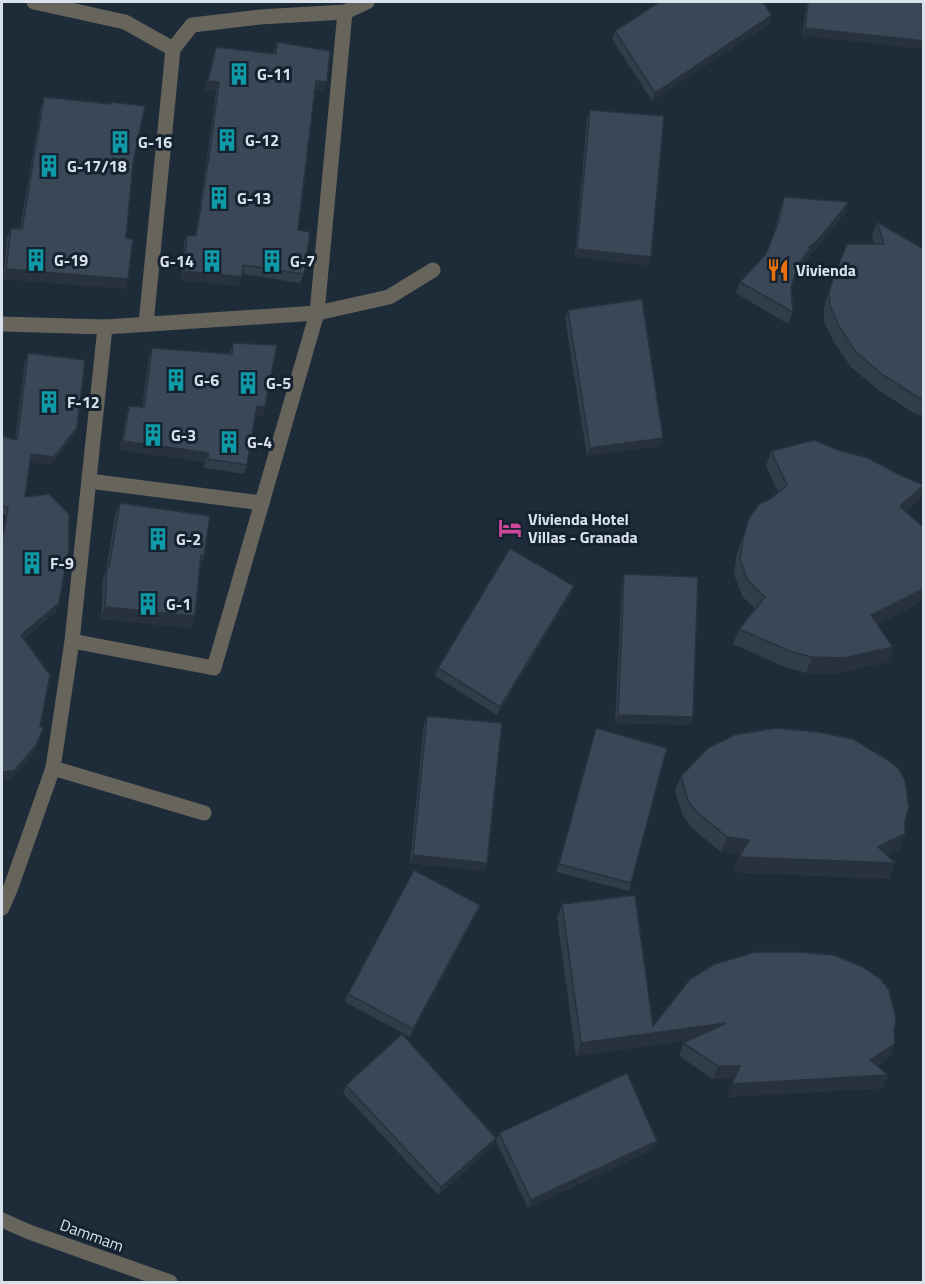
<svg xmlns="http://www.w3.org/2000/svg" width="925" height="1284" viewBox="0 0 925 1284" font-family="'Titillium Web',sans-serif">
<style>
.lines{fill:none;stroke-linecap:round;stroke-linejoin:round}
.minor{stroke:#67645b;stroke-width:15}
.wall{fill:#313d4b}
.shaded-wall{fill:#28323d}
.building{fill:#394757;stroke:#28323d;stroke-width:1.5}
.labels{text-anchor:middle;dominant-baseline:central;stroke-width:6;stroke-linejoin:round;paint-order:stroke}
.poi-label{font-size:16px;font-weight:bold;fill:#d9e2eb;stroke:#152230;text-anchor:start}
.street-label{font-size:16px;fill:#d9e2eb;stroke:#152230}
</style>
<rect width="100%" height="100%" fill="#1e2c3a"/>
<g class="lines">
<g class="minor">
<path d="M34,2l91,20 48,27"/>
<path d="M2,324l103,3 212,-14 72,-16 44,-27"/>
<path d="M146,324l27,-275 19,-24 68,-8 85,-5 22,-10"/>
<path d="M89,481l173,22"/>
<path d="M72,641l142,27 103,-355 28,-301"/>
<path d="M53,768l151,45"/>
<path d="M2,908l9,-21 42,-119 19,-127 33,-314"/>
<path d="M2,1220l27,12 141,50"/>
</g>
</g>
<g class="wall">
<path d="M807,2h117l-122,34z"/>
<path d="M770,23l-118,78 -40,-62 3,-8z"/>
<path d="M277,42l50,40 -3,8h-9l-17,140 6,44 -4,9 -58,-9 -3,12 -58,-6 3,-37 3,-8 8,1 11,-70 10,-75 -11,-1 8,-35 3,-8 57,7z"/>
<path d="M44,97l66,7 1,-2 22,62 -7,74 2,41 -3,10 -122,-10 4,-41 4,-10h9l21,-121z"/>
<path d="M590,110l58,155 -73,-8 12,-139z"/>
<path d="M784,197l61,16 -30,37 -6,5 -2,4 -12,15 -4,13 2,25 -5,12 -52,-31 4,-11 26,-28 8,-21 6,-25z"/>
<path d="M877,222l47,27v167l-10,-3 -36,-23 -27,-23 -18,-26 -9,-20v-14l4,-13 19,-50h27l-2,-7z"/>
<path d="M568,310l92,136 -73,10 -22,-138z"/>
<path d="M233,343l32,64 -3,9 -7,-1 -8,50 -3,9 -40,-6 1,-6 -85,-12 6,-35 3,-9 13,1 7,-50 3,-9 77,6z"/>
<path d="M28,353l46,83 -23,29 -21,-3 -5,35 34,106 -3,8 -32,28 16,88 1,8 -7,18 -23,26h-9v-242l4,-22h-4v-79l13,4 10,-79z"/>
<path d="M838,450l86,35 -5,15 -13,11 18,17v68l-9,9 -38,19 11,38 -50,11h-32l-19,-5 -54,-24 6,-15 16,-20 -13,-13 -8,-22 3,-21 12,-35 29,-26 -12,-26 5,-15z"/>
<path d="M120,503l84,53 -3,8 -10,64 -90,-9 2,-40 3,-8 9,-56z"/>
<path d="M624,574l69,143 -3,8 -75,-2 7,-141z"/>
<path d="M571,594l-74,121 -62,-39 3,-8z"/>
<path d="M427,716l57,155 -74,-8 14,-139z"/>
<path d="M596,728l35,155 -2,8 -73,-19z"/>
<path d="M681,776l224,45 -5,28 -13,7 3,23 -156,-7 6,-18 -19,-2 -29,-24 -9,-12 -8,-25z"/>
<path d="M562,904l91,122 241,5 1,13 -5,13 -13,9 6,22 -156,9 7,-18h-21l-34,-23 4,-13 5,-3 -112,16 -19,-139z"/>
<path d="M480,905l-3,8 -67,124 -65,-35 3,-8z"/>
<path d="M346,1085l150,53 -3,8 -55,49 -95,-102z"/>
<path d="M499,1133l158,8 -3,8 -126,59 -32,-67z"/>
</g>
<g class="shaded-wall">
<path d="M772,15l-2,8 -118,78 3,-8z"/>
<path d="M805,28l119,13v8l-122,-13z"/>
<path d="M208,81l11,1 -3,9 -11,-1z"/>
<path d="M316,81l11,1 -3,8 -11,-1z"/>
<path d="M849,202l-4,11 -30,37 -6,5 -2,4 -12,16 4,-12 10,-16z"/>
<path d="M577,249l74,8 -3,8 -73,-8z"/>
<path d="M6,269l122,10 -3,10 -122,-10z"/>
<path d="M184,271l58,6 -3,9 -58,-6z"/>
<path d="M257,406l8,1 -3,9 -8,-1z"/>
<path d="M77,428l-3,8 -23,29 -23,-3 3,-8z"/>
<path d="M663,438l-3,8 -73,10 3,-8z"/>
<path d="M123,441l85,12 -3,9 -85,-12z"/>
<path d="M924,486l-5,14 -24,21 5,-15z"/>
<path d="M574,586l-3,8 -74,121 3,-8z"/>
<path d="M924,587v9l-9,9 -50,25 6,-15z"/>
<path d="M59,603l-3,8 -38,32 3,-8z"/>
<path d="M105,607l90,9 -4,12 -90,-9z"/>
<path d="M893,647l-5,15 -50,11h-32l6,-16z"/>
<path d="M618,715l75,2 -3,8 -75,-2z"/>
<path d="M44,727l-10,26 -23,26h-9v-7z"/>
<path d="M905,834l-5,15 -27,14 5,-16z"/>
<path d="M727,837l22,3 -6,15 -22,-3z"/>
<path d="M413,855l74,8 -3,8 -74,-8z"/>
<path d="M739,857l156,6 -5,16 -156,-7z"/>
<path d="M480,905l-3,8 -67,124 3,-8z"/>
<path d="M726,1023l-5,13 -145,20 5,-13z"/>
<path d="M895,1044l-5,13 -25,16 5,-13z"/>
<path d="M718,1066h22l-4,13h-23z"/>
<path d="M888,1075l-5,13 -156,9 5,-13z"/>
<path d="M496,1138l-3,8 -55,49 3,-8z"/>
<path d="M657,1141l-3,8 -126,59 3,-8z"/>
</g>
<g class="building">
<path d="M659,2h104l9,13 -117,78 -40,-62z"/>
<path d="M808,2h116v39l-119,-13z"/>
<path d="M277,42l53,9 -3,31 -11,-1 -18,149 12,2 -6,42 -61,-9 -1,12 -58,-6 3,-36 9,1 13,-79 10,-75 -11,-1 8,-34 60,7z"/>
<path d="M44,97l67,7v-2l34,4 -12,58 -7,74 7,1 -5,40 -122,-10 5,-41 11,1z"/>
<path d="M590,110l74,6 -13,141 -74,-8z"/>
<path d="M784,197l65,5 -30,37 -10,8h3l-13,16 -8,24 2,25 -53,-30 26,-28 12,-31z"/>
<path d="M877,222l47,27v150l-5,-1 -36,-23 -27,-23 -17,-26 -9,-20 -1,-14 4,-13 14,-35h37z"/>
<path d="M642,299l21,139 -73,10 -22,-138z"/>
<path d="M233,343l44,2 -12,62 -8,-1 -10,59 -39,-6v-6l-85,-12 6,-35 15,1 8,-59 80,6z"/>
<path d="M28,353l57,7 -8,68 -23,29 -23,-3 -6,43 24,-3 20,20v34l-10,55 -38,32 29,40 -10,52h4l-8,18 -22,26 -12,1v-230l6,-35 -6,-1v-70l15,4z"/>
<path d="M814,440l24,10 30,8 32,17 24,10 -24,21 24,22v59l-3,3 -50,25 22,32 -49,11 -32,-1 -20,-5 -53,-23 26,-32 -17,-16 -8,-22 3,-21 6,-20 10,-14 11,-5 17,-14 -16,-34z"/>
<path d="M120,503l90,13 -6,40 -3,-1 -6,61 -90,-9 2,-40h2z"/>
<path d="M510,548l64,38 -74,121 -62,-39z"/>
<path d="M624,574l74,3 -5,140 -75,-2z"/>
<path d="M427,716l75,7 -15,140 -74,-8z"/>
<path d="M596,728l71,20 -36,135 -72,-19z"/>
<path d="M776,728l42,4 35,7 35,21 10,8 7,12 4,27 -4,14v13l-27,13 17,16 -156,-6 10,-17 -22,-3 -30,-25 -9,-11 -7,-25 27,-28 26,-13z"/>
<path d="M414,870l66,35 -67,124 -65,-35z"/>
<path d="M635,895l18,131 37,-47 25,-15 40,-12h43l36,3 29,12 7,5 11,7 8,11 7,28 -2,13 1,13 -25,16 18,15 -156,9 8,-18h-22l-35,-23 43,-20 -145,20 -19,-139z"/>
<path d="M402,1034l94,104 -55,49 -95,-102z"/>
<path d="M627,1073l30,68 -126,59 -32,-67z"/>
</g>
<defs>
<g id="building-bare" transform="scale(1.8)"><path d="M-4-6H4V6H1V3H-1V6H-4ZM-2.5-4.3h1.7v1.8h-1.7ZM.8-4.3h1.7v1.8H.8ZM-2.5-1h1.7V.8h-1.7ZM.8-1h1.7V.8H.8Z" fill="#0f9aa8" stroke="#152230" stroke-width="2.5" paint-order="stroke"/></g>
<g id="restaurant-bare" transform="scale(1.8)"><path d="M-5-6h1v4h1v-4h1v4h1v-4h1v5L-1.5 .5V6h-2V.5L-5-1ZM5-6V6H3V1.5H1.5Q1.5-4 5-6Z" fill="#e8710a" stroke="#152230" stroke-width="2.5" paint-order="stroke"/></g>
<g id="hotel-bare" transform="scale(1.8)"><path d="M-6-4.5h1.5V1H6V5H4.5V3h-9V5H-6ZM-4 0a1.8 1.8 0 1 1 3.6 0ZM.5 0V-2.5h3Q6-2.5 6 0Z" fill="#d1479c" stroke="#152230" stroke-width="2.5" paint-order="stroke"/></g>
</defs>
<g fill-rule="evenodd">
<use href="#building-bare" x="239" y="74"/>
<use href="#building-bare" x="227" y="140"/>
<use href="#building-bare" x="120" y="142"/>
<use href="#building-bare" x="49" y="166"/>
<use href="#building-bare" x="219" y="198"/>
<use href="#building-bare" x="36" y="260"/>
<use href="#building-bare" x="212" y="261"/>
<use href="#building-bare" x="272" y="261"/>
<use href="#restaurant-bare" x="778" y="270"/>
<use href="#building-bare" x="176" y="380"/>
<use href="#building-bare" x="248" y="383"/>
<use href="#building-bare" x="49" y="402"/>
<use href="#building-bare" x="153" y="435"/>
<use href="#building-bare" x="229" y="442"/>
<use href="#hotel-bare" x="510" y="528"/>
<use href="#building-bare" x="158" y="539"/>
<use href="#building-bare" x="32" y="563"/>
<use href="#building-bare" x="148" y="604"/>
</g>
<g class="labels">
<g class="poi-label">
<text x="257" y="74">G-11</text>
<text x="245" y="140">G-12</text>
<text x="138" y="142">G-16</text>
<text x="67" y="166">G-17/18</text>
<text x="237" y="198">G-13</text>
<text x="54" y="260">G-19</text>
<text x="194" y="261" text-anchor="end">G-14</text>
<text x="290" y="261">G-7</text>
<text x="796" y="270">Vivienda</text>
<text x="194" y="380">G-6</text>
<text x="266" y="383">G-5</text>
<text x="67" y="402">F-12</text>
<text x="171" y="435">G-3</text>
<text x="247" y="442">G-4</text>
<text x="528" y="519">Vivienda Hotel<tspan x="528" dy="18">Villas - Granada</tspan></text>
<text x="176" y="539">G-2</text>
<text x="50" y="563">F-9</text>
<text x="166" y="604">G-1</text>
</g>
<g class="street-label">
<text transform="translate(92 1235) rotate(20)">Dammam</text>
</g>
</g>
<rect width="925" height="1284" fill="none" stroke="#d9e2eb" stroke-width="6"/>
</svg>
